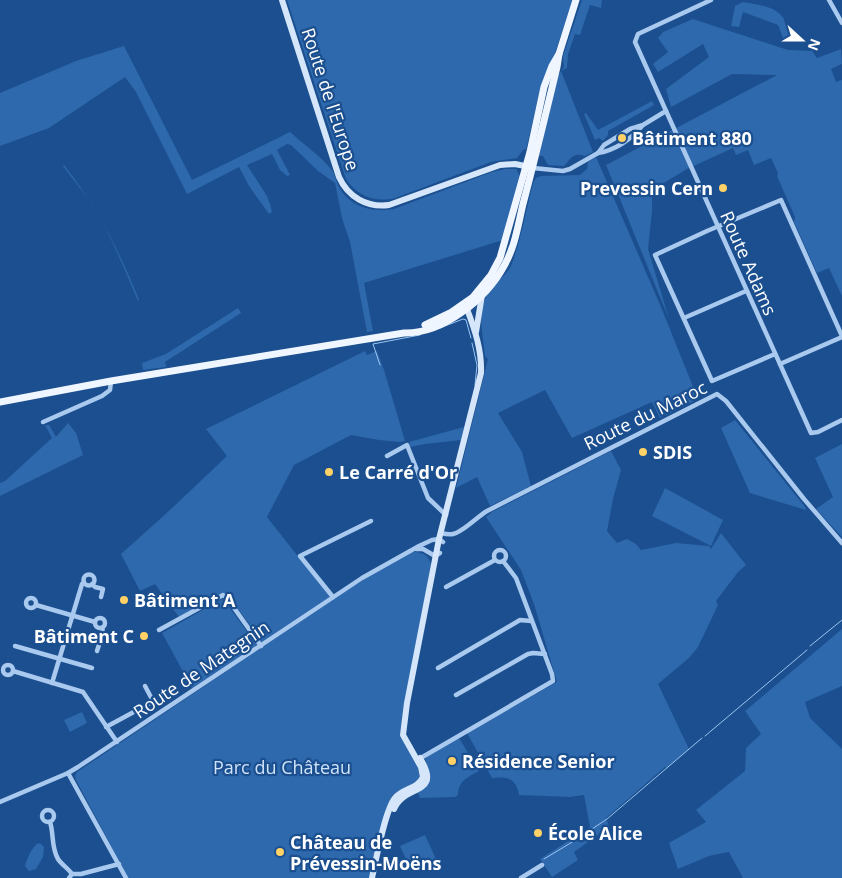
<svg xmlns="http://www.w3.org/2000/svg" width="842" height="878" viewBox="0 0 842 878" font-family="'Open Sans',sans-serif">
<style>
.green{fill:#2e69ad}
.lines{fill:none;stroke-linecap:round;stroke-linejoin:round}
.stream{stroke:#9cc4f0;stroke-width:1}
.street{stroke:#a9c9ee;stroke-width:4.5}
.secondary{stroke:#d6e6fa;stroke-width:6}
.primary{stroke:#f0f6ff;stroke-width:7}
.poi-dot{fill:#ffd166;stroke:#1b4f8f;stroke-width:2}
.labels{text-anchor:middle;dominant-baseline:central;stroke-width:4.5;stroke-linejoin:round;paint-order:stroke}
.street-label{font-size:18px;fill:#fff;stroke:#1b4f8f}
.poi-label{font-size:18px;font-weight:bold;fill:#fff;stroke:#1b4f8f;text-anchor:start}
.park-label{font-size:18px;fill:#cfe3fa;stroke:#1b4f8f}
</style>
<rect width="100%" height="100%" fill="#1b4f8f"/>
<g class="green">
<path d="M287,0h286l-19,56 -15,38 -13,56 -2,-1 -7,9 -26,4 -96,36c-20,5 -38,-2 -49,-19z"/>
<path d="M582,0h20l-1,8 -11,-3 -10,30 -5,-1 -7,20 -1,14 -6,3 32,81 -8,4c-12,-4 -14,2 -21,10l-16,-1 -5,-9h-4l18,-79 7,-10 -1,-11z"/>
<path d="M743,2c31,5 42,7 50,39l-8,2 -7,-18 -35,-13 -4,15 -8,-1 4,-20z"/>
<path d="M693,19l95,31 24,1 5,7 24,-9 1,15 -11,5 5,13 6,-2v216l-13,-28 -12,5 -23,-51 1,-5 -18,-41 1,-3 -7,-15 -17,7 -6,-15 -12,5 -3,-7 -46,21 -35,21v21l-4,38 21,70 -63,-154 171,-90 -45,-1 -61,33 -5,-18 43,-32 -6,-13 -45,28 -5,-8 15,-12 -10,-14 5,-6z"/>
<path d="M124,46l68,134 98,-48c12,11 32,25 41,37 4,5 5,12 8,18 11,20 34,26 55,22l98,-37 14,-3h10l4,7 -17,64 -139,43 9,48 -6,1 -17,-90 -8,-24 -7,-35 -17,-12 -27,-26 -4,-1 -10,6 13,25 -3,1 -7,-6 -8,-16 -25,11 20,31 3,8 2,8 -3,2 -20,-28 -10,-19 -52,27 -51,-102 -11,-15 -76,51 -49,18v-53l76,-32z"/>
<path d="M652,101l2,4 -46,26v4l-5,6 -4,-3 -4,2 -11,-26 2,-1 12,17z"/>
<path d="M596,157l65,150 37,92 -38,19 -8,-16 -80,36 -27,-48 -47,23 24,39 9,34 -41,20 -13,-29 -21,11 32,-129 -3,-3c-2,-23 -10,-47 6,-67 5,-7 16,-15 20,-23 10,-26 15,-55 22,-83l3,-5 5,-2 39,-1 7,-6 1,-7z"/>
<path d="M64,165c33,42 55,85 75,135l-1,1c-14,-33 -28,-68 -47,-98 -9,-13 -19,-25 -28,-37z"/>
<path d="M238,308l3,5 -76,49 1,5 -23,3 -1,-7 24,-9z"/>
<path d="M365,351l2,4 10,-4 7,19 21,71 -5,1 -21,-2 -28,-5 -57,30 -27,52 63,80 -138,91 -30,-55 60,-34 2,1 29,40 5,-4 -31,-42 -6,-1 -42,24 -24,-33 -15,7 -19,-37 49,-44 57,-54 -21,-27z"/>
<path d="M735,420l70,87 1,3 -56,-17 -29,-65z"/>
<path d="M68,423l8,10 7,22 -83,41v-13l5,-2 47,-43 -7,-13h4l7,12z"/>
<path d="M464,427l-3,13 -36,4 -15,3 -1,-5z"/>
<path d="M842,444v93l-26,-28 17,-12 -18,-39z"/>
<path d="M611,451l10,19 -8,29 -6,32 10,12 10,-4 9,5 5,6 35,-7 33,3 2,3 10,-16 25,32 -8,7 -22,29 2,4 -20,42 -9,11 -31,26 31,65 -22,19 -2,-1 -59,51 3,9 -35,25 4,8 -26,17 -12,-18 50,-32 -6,-32 -15,2 -50,-2c-3,-16 -10,-19 -27,-17l-25,-45 90,-51 -23,-78 -13,-34 -35,-53 6,-5z"/>
<path d="M665,488l58,32 -12,26 -59,-30z"/>
<path d="M412,552c11,0 15,2 19,12l-31,172c8,13 24,30 19,44l-26,15 -4,8 -20,75h-241l-52,-98 -1,-4 2,-4 255,-172 39,-25z"/>
<path d="M842,629v57l-37,16 5,16 32,31v129h-99l-14,-26 -20,4 -31,13 -9,-26 37,-21 -10,-12 49,-39 1,-23 15,-14 -16,-23z"/>
<path d="M82,712l5,11 -17,9 -6,-12z"/>
<path d="M459,738l20,33c-11,6 -21,10 -21,24l-3,2 -35,1 -2,-5 11,-12 1,-5 -5,-18z"/>
<path d="M425,835l11,24 -25,11 -11,-24z"/>
<path d="M38,843l3,1 3,3 -1,10 -7,12 -7,2 -4,-5c1,-6 7,-19 13,-23z"/>
</g>
<g class="lines">
<g class="stream">
<path d="M440,328l23,-9 3,1 5,18"/>
<path d="M472,343l5,22 -2,20"/>
<path d="M380,365l-7,-21 47,-9"/>
<path d="M810,646l32,-26"/>
<path d="M705,736l102,-86"/>
<path d="M580,837l27,-18 95,-81"/>
<path d="M544,859l30,-18"/>
</g>
<g class="street">
<path d="M711,0l-73,34 -3,8 176,391 7,-1 24,-12"/>
<path d="M829,0l13,23"/>
<path d="M598,153c18,-3 33,-14 44,-27"/>
<path d="M533,168l30,3 7,-2 28,-16 6,-8 26,-16 13,-4 23,-14"/>
<path d="M684,318l62,-27"/>
<path d="M775,354l-63,27 -57,-126 52,-24 74,-31 61,136"/>
<path d="M780,364l62,-27"/>
<path d="M43,422l59,-26 8,-6 1,-9"/>
<path d="M387,456l20,-11 21,53 18,17"/>
<path d="M441,533c4,1 8,2 12,1 9,-1 25,-18 34,-23l230,-117 9,7 78,98 38,44"/>
<path d="M416,549h7l12,7 5,-3"/>
<circle cx="500" cy="556" r="6"/>
<circle cx="89" cy="580" r="5.5"/>
<path d="M92,584l3,3 8,2 -2,8"/>
<path d="M446,587l49,-27"/>
<path d="M333,597l-33,-41 71,-35"/>
<circle cx="31" cy="603" r="5"/>
<path d="M36,605l59,17"/>
<circle cx="100" cy="623" r="5"/>
<path d="M159,630l64,-35 4,3 34,48"/>
<path d="M15,646l77,22"/>
<path d="M97,651l6,-19 -1,-4"/>
<circle cx="8" cy="670" r="5"/>
<path d="M438,668l82,-48 11,1"/>
<path d="M13,671l70,21 34,50"/>
<path d="M52,683l30,-99 2,-2"/>
<path d="M145,686l8,15 -5,3"/>
<path d="M456,695l72,-41 5,-1 12,1"/>
<path d="M106,727l37,-20"/>
<path d="M419,759l134,-78 -1,-7 -36,-96 -13,-17"/>
<path d="M68,773l58,105"/>
<path d="M0,802l68,-29 10,-6 284,-189 57,-32 13,-6 7,-1 4,3"/>
<circle cx="48" cy="816" r="6"/>
<path d="M50,822c4,12 1,25 8,37 3,5 10,9 14,15"/>
<path d="M69,878l3,-4h9l38,-10"/>
<path d="M521,878l21,-13"/>
</g>
<g class="secondary">
<path d="M282,0l57,177c9,20 28,31 50,28l111,-40 15,-1 15,3"/>
<path d="M476,332l6,-37"/>
<path d="M394,809c11,-26 49,-13 26,-51"/>
<path d="M372,878c4,-18 13,-68 23,-80 8,-10 23,-9 28,-21l-2,-10 -18,-32 4,-32 32,-164 42,-166c1,-22 -6,-43 -14,-64"/>
</g>
<g class="primary">
<path d="M425,325l25,-12 23,-16 18,-22 9,-17 30,-106 14,-65 8,-21 7,-12 17,-54"/>
<path d="M0,402l111,-21 293,-48c39,1 82,-34 100,-67 11,-19 14,-41 19,-62 12,-45 23,-91 34,-137l2,-13"/>
</g>
</g>
<g class="poi-dot">
<circle cx="622" cy="138" r="5"/>
<circle cx="723" cy="188" r="5"/>
<circle cx="643" cy="452" r="5"/>
<circle cx="329" cy="472" r="5"/>
<circle cx="124" cy="600" r="5"/>
<circle cx="144" cy="636" r="5"/>
<circle cx="452" cy="761" r="5"/>
<circle cx="538" cy="833" r="5"/>
<circle cx="280" cy="852" r="5"/>
</g>
<g class="labels">
<g class="street-label">
<text transform="translate(331 99) rotate(72)">Route de l'Europe</text>
<text transform="translate(749 263) rotate(66)">Route Adams</text>
<text transform="translate(645 415) rotate(-26)">Route du Maroc</text>
<text transform="translate(201 669) rotate(-34)">Route de Mategnin</text>
</g>
<g class="poi-label">
<text x="632" y="138">Bâtiment 880</text>
<text x="713" y="188" text-anchor="end">Prevessin Cern</text>
<text x="653" y="452">SDIS</text>
<text x="339" y="472">Le Carré d'Or</text>
<text x="134" y="600">Bâtiment A</text>
<text x="134" y="636" text-anchor="end">Bâtiment C</text>
<text x="462" y="761">Résidence Senior</text>
<text x="548" y="833">École Alice</text>
<text x="290" y="842">Château de<tspan x="290" dy="21">Prévessin-Moëns</tspan></text>
</g>
<g class="park-label">
<text x="282" y="767">Parc du Château</text>
</g>
</g>
<g transform="translate(802 40) rotate(111)" stroke="#1b4f8f" stroke-width="4" paint-order="stroke">
<path d="M0-4L9 19L0 12L-9 19Z" fill="#ffffff"/>
<text y="-8" font-size="14" font-weight="bold" text-anchor="middle" fill="#ffffff">N</text>
</g>
</svg>
